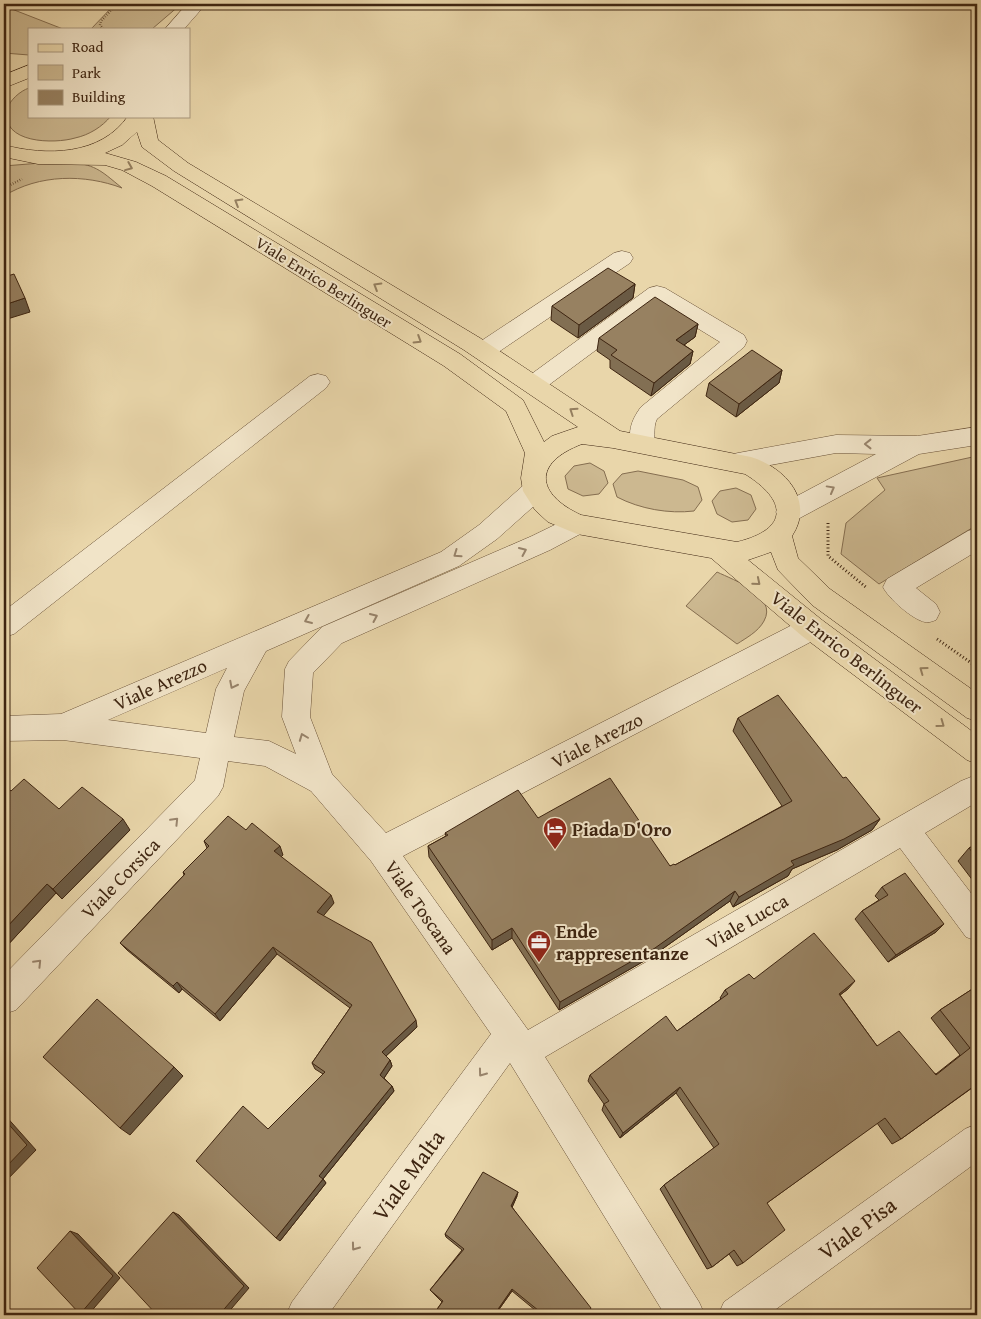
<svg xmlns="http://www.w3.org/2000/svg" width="981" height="1319" viewBox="0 0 981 1319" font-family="'Gentium Book Plus',serif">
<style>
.green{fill:#ccb890;stroke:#856e50}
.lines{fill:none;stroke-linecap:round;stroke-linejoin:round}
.minor-casing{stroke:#695137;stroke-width:1}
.major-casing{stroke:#3e2511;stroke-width:1}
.path-far1{stroke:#3e2511;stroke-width:2.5;stroke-dasharray:0.5 2;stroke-linecap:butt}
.path{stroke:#3e2511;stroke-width:3;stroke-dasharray:1 2.5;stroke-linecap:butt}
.minor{fill:#f1e4c8;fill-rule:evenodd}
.major{fill:#e9d6aa;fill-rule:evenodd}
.wall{fill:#826f53;stroke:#3e2511}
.shaded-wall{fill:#6a5a44;stroke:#3e2511}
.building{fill:#978161;stroke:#3e2511}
.oneway{stroke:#947e5e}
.oneway2{stroke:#98846c}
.labels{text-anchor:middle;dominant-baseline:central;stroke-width:4;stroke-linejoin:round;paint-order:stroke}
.far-street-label{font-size:16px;fill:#3e2511;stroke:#f1e4c8}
.street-label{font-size:19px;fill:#3e2511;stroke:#f1e4c8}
.poi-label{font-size:19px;font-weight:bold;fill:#3e2511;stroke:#f1e4c8;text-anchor:start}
.near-street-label{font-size:22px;fill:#3e2511;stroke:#f1e4c8}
</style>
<rect width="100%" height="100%" fill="#e9d6aa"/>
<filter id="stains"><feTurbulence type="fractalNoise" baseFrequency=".004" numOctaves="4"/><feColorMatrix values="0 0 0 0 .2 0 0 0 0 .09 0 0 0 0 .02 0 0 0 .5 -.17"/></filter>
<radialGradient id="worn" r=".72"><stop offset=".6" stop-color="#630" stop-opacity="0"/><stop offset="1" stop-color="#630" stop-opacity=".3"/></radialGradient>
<g class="green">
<path d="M115,4h61l4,1 -28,24h-61z"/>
<path d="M4,6l59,23h-34v26l-25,-2z"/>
<path d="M29,88v28h82c-9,11 -22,19 -36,22 -20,6 -75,6 -68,-29 3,-9 13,-18 22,-21z"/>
<path d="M65,161c31,4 34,8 57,27 -37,-14 -83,-14 -118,8v-30z"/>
<path d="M977,456v69l-98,59 -38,-30 5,-31 39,-33 -8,-12z"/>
<path d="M590,463l14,8 4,12 -9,11 -16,2 -15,-7 -3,-13 9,-10z"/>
<path d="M638,471l45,9 15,7 4,13 -8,11c-25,3 -54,-2 -77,-14l-4,-13 9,-10z"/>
<path d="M736,488l15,7 5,14 -8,11 -16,2 -15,-8 -5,-13 8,-10z"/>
<path d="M717,572c17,8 61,24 47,49 -6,11 -18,17 -27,23l-51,-38z"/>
</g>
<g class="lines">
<g class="minor-casing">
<g id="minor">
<path d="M187,4h19l-22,25h-19z"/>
<path d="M622,251l8,2 3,5 -3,5 -139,94 -8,2 -8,-2 -3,-6 3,-6 139,-92z"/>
<path d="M657,286l8,2 79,47 3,6 -3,6 -87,72c-5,9 0,21 -5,31l-9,3 -9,-3c-8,-15 -3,-30 7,-43l79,-65 -62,-38 -116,86 -8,2 -8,-2 -4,-6 4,-6 123,-90z"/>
<path d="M318,374l8,2 4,6 -4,6 -312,246 -10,3v-26l306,-235z"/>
<path d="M977,427v18l-58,9 -121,65 -9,3 -9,-3 -4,-7 4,-7 96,-51 -40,-1 -98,18 -9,-2 -3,-7 3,-7 9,-2 98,-18 81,1z"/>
<path d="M535,480l9,3 3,7 -3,7 -47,42 -38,27 -193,85 -22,40 -10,46 35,4 27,13 -14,-37 3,-48 4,-8 33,-34 210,-91 45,-22 9,3 4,7 -4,7 -36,19 -208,93 -29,30 -3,44 22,57 54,59 416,-213 10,-3 10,3 4,8 -4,8 -419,220 125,174 433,-249 10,-4 6,2v23l-52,31 52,68v40l-11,-4 -66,-89 -355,209 154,245 6,13h-40l-155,-252 -182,252h-42l6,-13 199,-268 -120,-173 -60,-70 -46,-25 -37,-5 -5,26 -5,9 -202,214 -12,4v-39l191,-195 5,-22 -137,-18 -59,1v-25l57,-2 380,-162 38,-27 47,-42zM227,668l-11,21 -10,44 -98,-13z"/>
<path d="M977,528v23l-61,37 20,16 4,8 -4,8c-3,1 -7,3 -11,2 -12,-2 -37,-24 -42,-35l4,-8 81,-48z"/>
<path d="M977,1124v38l-209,153h-50l6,-13 241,-173z"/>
</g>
</g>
<g class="major-casing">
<g id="major">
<path d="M29,65v13l-25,10v-13z"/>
<path d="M128,116h25l5,24 30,23 292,175 140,93 131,26c35,11 64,44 41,79l6,22 32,31 147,104v28l-10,-3 -155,-113 -34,-35 -7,-18 -23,8 74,60 155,115v29l-10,-4 -165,-124 -91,-78 -134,-24 -29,-12 -13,-12 -12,-19 -2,-13 4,-25 -19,-42 -62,-45 -292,-180 -30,-16 -17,-5 -67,-1 -34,-7v-12c42,11 97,11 124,-29zM137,132l5,15 32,24 290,179 114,77 -26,9 -8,6 -21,-42 -63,-46 -294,-178 -30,-14 -31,-9 17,-8zM582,444l31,4 132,26c42,26 45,55 -8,68l-156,-27c-45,-21 -49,-52 1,-71z"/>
</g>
</g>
<g class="path-far1">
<path d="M103,29l-3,-4 1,-4 16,-17"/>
<path d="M4,188l18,-9"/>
</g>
<g class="path">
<path d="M828,523v33l39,32"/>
<path d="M937,639l40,28"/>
</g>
<use href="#minor" class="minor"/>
<use href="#major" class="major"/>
</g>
<g class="wall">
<path d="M635,284l-2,14 -55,40 -27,-18 1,-14z"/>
<path d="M698,324l-3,13 -11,8 9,6 -3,13 -39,32 -41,-28v-8l-13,-9 2,-13z"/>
<path d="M782,370l-3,13 -43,34 -30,-21 3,-13z"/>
<path d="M738,718l105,60 37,41 -8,11 -35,20 -45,19 -4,7 -55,31 -3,-6 -79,56 -92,53 -47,-72 -20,12 -63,-93 -1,-11 18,-10 -1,-3 93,-15 132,48 5,-1 107,-59 -49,-75z"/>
<path d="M4,786l7,5 48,18 71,21 -68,69 -6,-6 -52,56z"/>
<path d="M246,830l37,25 -2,2 53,46 -11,12 94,112 -31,29 4,4 2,6 -8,12 8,8 2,5 -71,88 3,4 -46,58 -12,-112 55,-55 -8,-5 -3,-6 38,-55 -73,-54 -57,67 -38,-32 -3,4 -52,-43 -7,-7 64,-68 -1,-3 24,-24 -3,-7z"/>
<path d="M977,844v42l-19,-25 11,-13z"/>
<path d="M882,887l54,45 -48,30 -33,-43 7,-8 17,-11 -4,-4z"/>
<path d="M754,979l94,10 -8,6 37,51 59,28 24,-19 -29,-37 9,-8 37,-24v101l-4,2 -1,-1 -71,51 -9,5 -15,-21 -110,80 -24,60 -6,3 -8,-12 -17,13 -5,2 -47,-80 4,-4 50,-37 -38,-55 -56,45 -18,-28 2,-6 -16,-23 2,-6 87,-44 44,-32 -1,-1 5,-8z"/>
<path d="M517,1196l-5,11 75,108h-46l-29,-24 -17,24h-62l9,-13 -12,-12 32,-40 -16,-13 -1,-3z"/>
</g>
<g class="shaded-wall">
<path d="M635,284l-2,14 -55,40 1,-13z"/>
<path d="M25,298l5,14 -26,8v-15z"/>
<path d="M698,324l-3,13 -22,16 3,-13z"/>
<path d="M693,351l-3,13 -39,32 3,-13z"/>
<path d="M782,370l-3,13 -43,34 3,-13z"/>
<path d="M123,819l7,11 -68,69 -9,-10z"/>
<path d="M880,819l-8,11 -35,20 -45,19 -4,7 -55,31 6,-10 52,-36z"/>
<path d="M280,846l3,9 -5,5 -4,-9z"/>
<path d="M47,884l9,9 -52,56v-19z"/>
<path d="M735,891l-5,10 -79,56 -92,53 1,-8z"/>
<path d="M331,895l3,8 -14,17 -3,-8z"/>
<path d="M944,924l-8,8 -48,30 8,-7z"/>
<path d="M512,928v10l-20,12v-10z"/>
<path d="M273,947l4,7 -57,67 -5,-7z"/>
<path d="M855,981l-7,8 -16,12 7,-7z"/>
<path d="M177,982l5,7 -3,4 -6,-7z"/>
<path d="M416,1020l1,7 -33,31 -2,-6z"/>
<path d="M390,1060l2,6 -10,15 -2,-6z"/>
<path d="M174,1067l9,9 -53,59 -10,-7z"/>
<path d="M392,1086l2,5 -72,89 -3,-4z"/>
<path d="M680,1087l-4,6 -56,45 3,-5z"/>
<path d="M4,1114l32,36 -32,33z"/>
<path d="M323,1179l3,4 -46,58 -4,-3z"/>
<path d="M518,1192l-1,4 -6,14v-4z"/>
<path d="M173,1212l6,3 70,73 -23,27h-7z"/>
<path d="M70,1231l8,3 42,44 -32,37 -8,-1z"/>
<path d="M512,1289v2l-17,24h-1z"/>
</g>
<g class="building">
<path d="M608,268l27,16 -56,41 -27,-19z"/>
<path d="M14,274l11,24 -21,7v-28z"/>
<path d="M655,297l43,27 -22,16 17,11 -39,32 -43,-28 6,-5 -18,-12z"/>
<path d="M752,350l30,20 -43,34 -30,-21z"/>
<path d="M778,695l65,83 3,-1 34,42 -36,20 -53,22 3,4 -55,32 -4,-6 -80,57 -95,54 -48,-74 -20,12 -64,-94 20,-11 -3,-2 73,-43 20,28 72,-40 60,88 4,-2 1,1 117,-64 -54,-83z"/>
<path d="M24,779l35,30 23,-22 41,32 -70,70 -6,-5 -43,46v-144l7,5z"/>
<path d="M228,816l18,14 6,-7 28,23 -6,5 57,44 -14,17 54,30 45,78 -34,32 8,8 -10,15 12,11 -73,90 4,3 -47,59 -80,-77 47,-55 25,23 57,-57 -13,-9 40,-58 -79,-58 -58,67 -38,-32 -4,4 -53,-43 65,-69 -2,-2 26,-26 -5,-5z"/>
<path d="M977,844v14l-8,-10z"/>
<path d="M905,873l39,51 -48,31 -34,-44 26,-16 -6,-8z"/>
<path d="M814,933l41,48 -16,13 38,52 22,-15 37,44 34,-27 -30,-38 37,-24v98l-76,55 -16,-21 -118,85 18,27 -42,33 -9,-13 -22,17 -48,-82 55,-41 -39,-57 -57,46 -19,-29 5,-3 -19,-26 76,-59 11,15 51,-37 -3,-4 24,-16 5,5z"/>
<path d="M97,999l77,68 -54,61 -77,-71z"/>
<path d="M4,1119l23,26 -23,24z"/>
<path d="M483,1172l35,20 -7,14 80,102 -4,7h-43l-32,-26 -18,26h-61l10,-14 -13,-11 34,-41 -19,-15z"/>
<path d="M173,1212l71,74 -25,29h-62l-39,-42z"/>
<path d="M70,1231l43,45 -33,38 -43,-46z"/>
</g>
<defs><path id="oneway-chevron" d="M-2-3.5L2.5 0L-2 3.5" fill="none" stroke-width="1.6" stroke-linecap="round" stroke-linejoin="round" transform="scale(1.25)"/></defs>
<g class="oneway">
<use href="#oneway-chevron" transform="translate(129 167) rotate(22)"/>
<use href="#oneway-chevron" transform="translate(238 202) rotate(-149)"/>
<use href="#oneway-chevron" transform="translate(377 286) rotate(-149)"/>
<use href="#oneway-chevron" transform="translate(418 340) rotate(32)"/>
<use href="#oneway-chevron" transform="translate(573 411) rotate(-146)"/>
<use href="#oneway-chevron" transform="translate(757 582) rotate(40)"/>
<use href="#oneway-chevron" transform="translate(923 670) rotate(-144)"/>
<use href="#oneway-chevron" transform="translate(941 724) rotate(36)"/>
</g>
<g class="oneway2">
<use href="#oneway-chevron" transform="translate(868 444) rotate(-180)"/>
<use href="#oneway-chevron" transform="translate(831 489) rotate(-29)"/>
<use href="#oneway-chevron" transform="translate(523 551) rotate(-24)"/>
<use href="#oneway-chevron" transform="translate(457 554) rotate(145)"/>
<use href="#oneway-chevron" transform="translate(374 617) rotate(-24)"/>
<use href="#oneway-chevron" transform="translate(308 620) rotate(157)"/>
<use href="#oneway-chevron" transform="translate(233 685) rotate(117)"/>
<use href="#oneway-chevron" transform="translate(303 737) rotate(-111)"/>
<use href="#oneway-chevron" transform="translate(175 821) rotate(-46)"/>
<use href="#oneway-chevron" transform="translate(38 963) rotate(-46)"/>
<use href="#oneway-chevron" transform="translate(482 1073) rotate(126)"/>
<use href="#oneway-chevron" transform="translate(355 1247) rotate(126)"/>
</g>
<defs>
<g id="hotel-pin" transform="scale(1.25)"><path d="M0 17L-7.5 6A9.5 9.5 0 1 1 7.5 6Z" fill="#8f2418" stroke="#f1e4c8"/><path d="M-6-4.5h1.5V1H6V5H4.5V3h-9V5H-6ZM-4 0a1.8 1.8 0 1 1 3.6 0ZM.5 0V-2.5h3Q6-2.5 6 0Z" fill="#fff"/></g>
<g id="office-pin" transform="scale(1.25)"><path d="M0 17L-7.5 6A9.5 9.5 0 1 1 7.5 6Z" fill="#8f2418" stroke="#f1e4c8"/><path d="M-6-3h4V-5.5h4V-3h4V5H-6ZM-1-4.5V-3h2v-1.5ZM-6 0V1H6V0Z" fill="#fff"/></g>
</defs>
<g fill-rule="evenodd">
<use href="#hotel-pin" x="555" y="829"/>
<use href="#office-pin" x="539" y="942"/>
</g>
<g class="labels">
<g class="far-street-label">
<text transform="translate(324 282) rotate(32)">Viale Enrico Berlinguer</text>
</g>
<g class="street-label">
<text transform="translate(847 652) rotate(38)">Viale Enrico Berlinguer</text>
<text transform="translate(160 684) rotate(-24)">Viale Arezzo</text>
<text transform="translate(597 740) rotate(-27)">Viale Arezzo</text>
<text transform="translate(120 878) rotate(-46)">Viale Corsica</text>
<text transform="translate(421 907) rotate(55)">Viale Toscana</text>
<text transform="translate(747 921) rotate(-30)">Viale Lucca</text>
</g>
<g class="poi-label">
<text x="572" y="829">Piada D'Oro</text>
<text x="556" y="931">Ende<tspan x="556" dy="22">rappresentanze</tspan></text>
</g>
<g class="near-street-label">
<text transform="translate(408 1175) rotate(-54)">Viale Malta</text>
<text transform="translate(857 1228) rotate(-36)">Viale Pisa</text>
</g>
</g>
<rect width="981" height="1319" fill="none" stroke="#e9d6aa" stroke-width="20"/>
<rect x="5" y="5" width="971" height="1309" fill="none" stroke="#3e2511" stroke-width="2.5"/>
<rect x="10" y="10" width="961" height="1299" fill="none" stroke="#3e2511"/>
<rect x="28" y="28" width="162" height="90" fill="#f1e4c8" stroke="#a9987f"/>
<rect x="38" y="44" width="25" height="8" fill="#e9d6aa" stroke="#a9987f"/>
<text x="72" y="52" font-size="15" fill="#3e2511">Road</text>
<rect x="38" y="65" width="25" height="15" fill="#ccb890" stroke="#a9987f"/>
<text x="72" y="78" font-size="15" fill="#3e2511">Park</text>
<rect x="38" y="90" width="25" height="15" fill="#978161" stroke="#a9987f"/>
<text x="72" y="102" font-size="15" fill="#3e2511">Building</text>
<rect width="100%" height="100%" filter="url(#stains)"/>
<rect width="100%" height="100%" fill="url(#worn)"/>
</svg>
